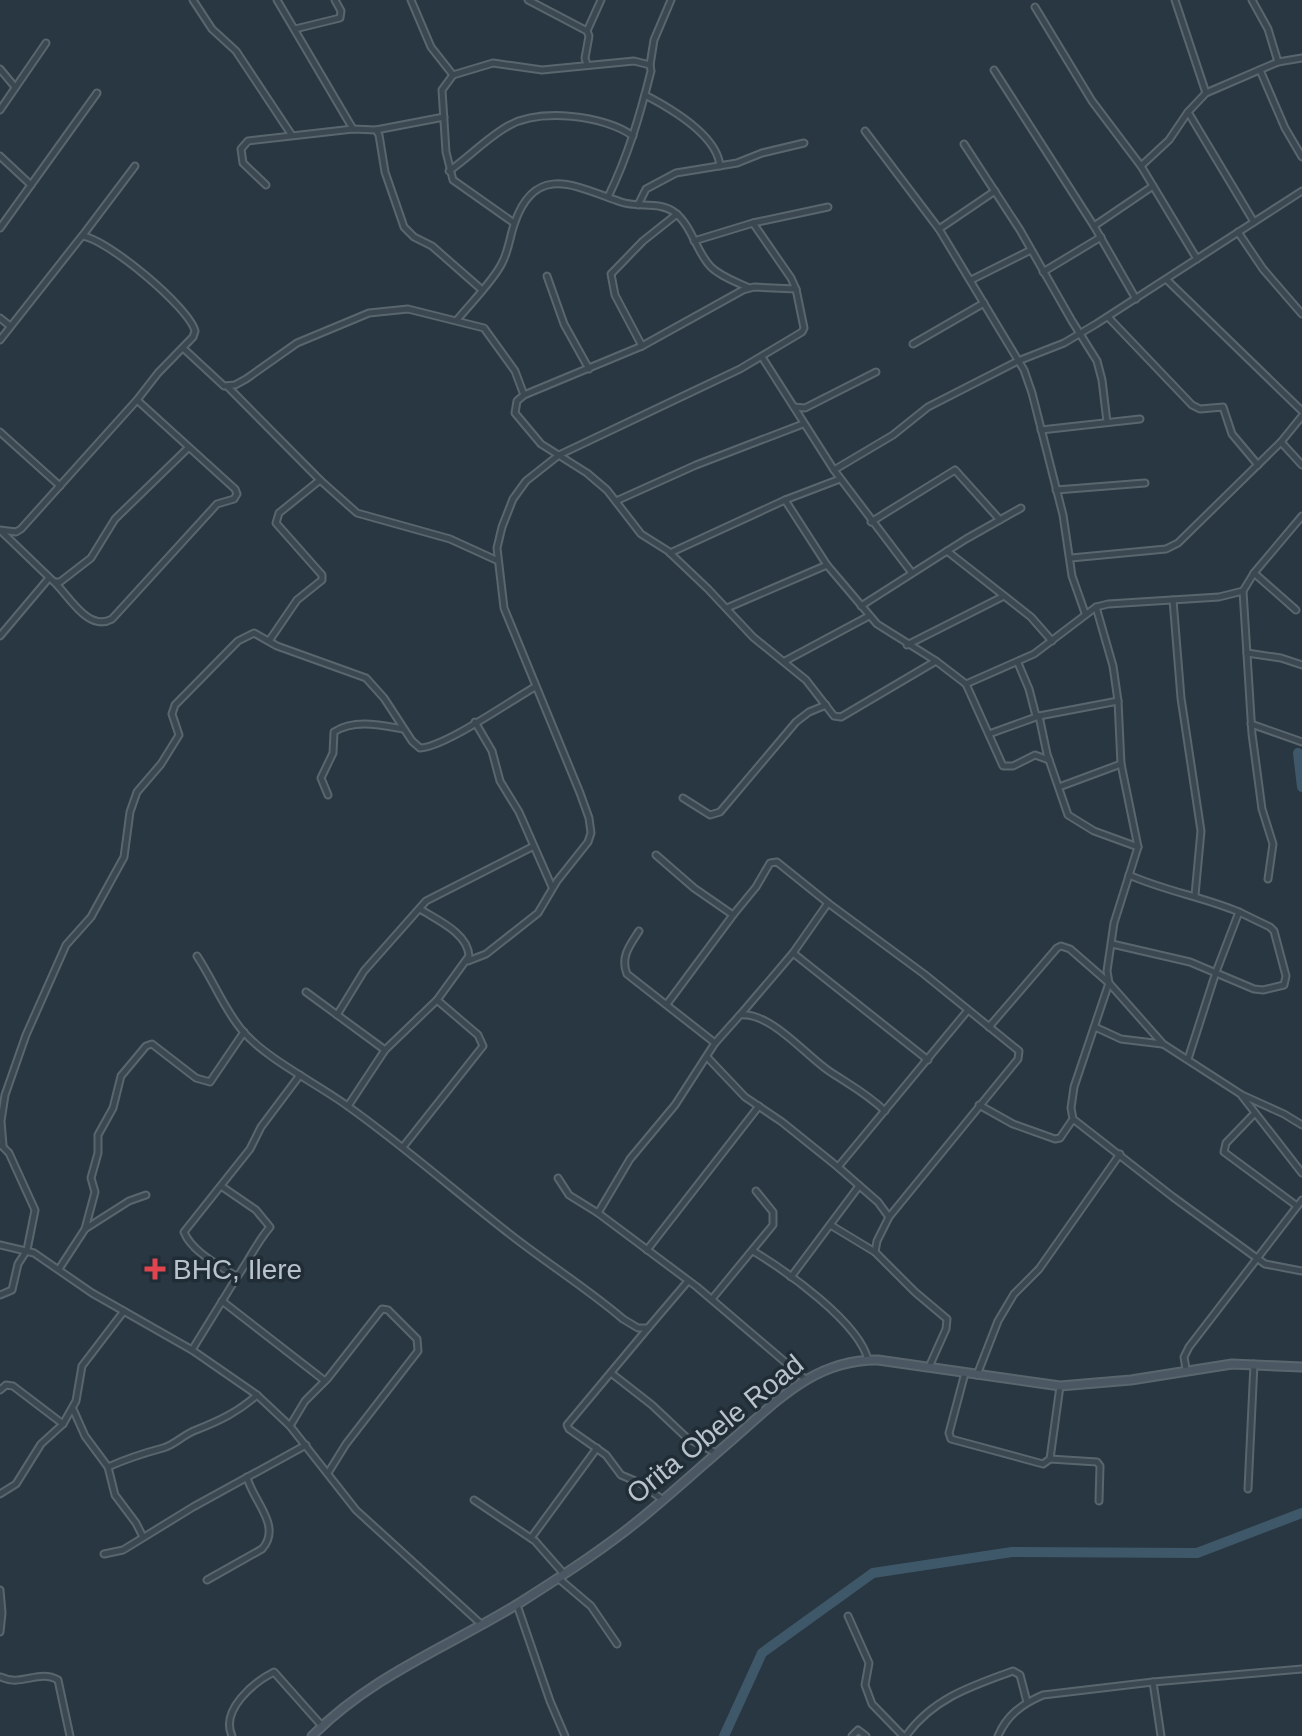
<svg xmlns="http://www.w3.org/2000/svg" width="1302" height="1736" viewBox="0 0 1302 1736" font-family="Arial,sans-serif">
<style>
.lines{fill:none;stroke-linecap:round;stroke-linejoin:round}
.river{stroke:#3f5869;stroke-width:10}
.minor-casing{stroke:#5a666e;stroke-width:9}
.secondary-casing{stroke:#5a666e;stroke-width:11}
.minor{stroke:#3c4851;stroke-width:5}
.secondary{stroke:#4b5864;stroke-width:7}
.health-dot{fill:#e0444e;stroke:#212d36;stroke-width:3}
.labels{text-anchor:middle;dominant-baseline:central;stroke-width:7;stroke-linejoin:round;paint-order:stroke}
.poi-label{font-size:28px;fill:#b9c3cb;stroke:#212d36;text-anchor:start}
.street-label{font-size:28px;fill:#b9c3cb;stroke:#212d36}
</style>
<rect width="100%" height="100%" fill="#283741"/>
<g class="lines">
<g class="river">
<path d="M1298,753l4,34"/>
<path d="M724,1736l38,-83 111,-80 139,-21 185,1 105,-40"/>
</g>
<g class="minor-casing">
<g id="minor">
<path d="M193,0l19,29 24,22 55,83"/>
<path d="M277,0l76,129"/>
<path d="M411,0l20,47 22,28 40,-12 49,7 92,-9 16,4 1,6c-11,44 -23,85 -43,126"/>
<path d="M528,0l59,31 2,5 -4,22 2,7"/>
<path d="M1175,0l31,93"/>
<path d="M1252,0l16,29 10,33"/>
<path d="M1035,7l57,94 49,65 56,93"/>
<path d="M295,29l45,-11 1,-7 -6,-11"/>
<path d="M587,31l14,-31"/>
<path d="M650,65l4,-25 17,-40"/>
<path d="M0,69l15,18"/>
<path d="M994,70l100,156 42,73"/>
<path d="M1260,70l25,58 17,29"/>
<path d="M453,75l-11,15 4,62 7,28 61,43"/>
<path d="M645,95c25,13 72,40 75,71"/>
<path d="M0,110l46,-67"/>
<path d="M1188,112l66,110"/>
<path d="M376,130l3,5 6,37 19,55 10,10 18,9 49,43"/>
<path d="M865,131l74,98 85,141 8,23 31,122 9,61 13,37"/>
<path d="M964,144l56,86 52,91 25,40 5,19 5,42"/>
<path d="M0,156l31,29"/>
<path d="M1141,166l28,-26 19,-28 18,-19 72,-31 24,-4"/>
<path d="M449,171c20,-14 38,-33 59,-45 32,-18 96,-11 125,10"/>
<path d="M266,185l-23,-22 -2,-14 7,-8 105,-12 23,1 68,-13"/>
<path d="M638,205l8,-16 30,-16 61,-10 25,-10 42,-10"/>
<path d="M1094,226l59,-40"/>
<path d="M0,228l97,-135"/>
<path d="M939,229l56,-38"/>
<path d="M1238,232l25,37 39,45"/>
<path d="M83,235l52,-69"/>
<path d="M694,241l59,-18 75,-16"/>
<path d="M1043,272l58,-35"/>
<path d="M547,276l17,48 25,45"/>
<path d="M971,280l60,-30"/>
<path d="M1167,280l135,131"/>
<path d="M796,289l-42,-2 -11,3 -101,56 -118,49 -7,6 -2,12 26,31 46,29 20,17 34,44 27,17 40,38 45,48 53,43 28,36 7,1 95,-56"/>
<path d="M1108,317l84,88 8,4 23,-2 9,27 26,31"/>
<path d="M0,318l10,8"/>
<path d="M457,320c13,-16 37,-40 45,-57 7,-13 8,-28 13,-41 21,-60 62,-35 106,-20 17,6 38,-1 53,10 18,13 22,40 37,55 10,10 26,15 38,21"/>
<path d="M0,340l82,-104c24,2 107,71 113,95l-2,6 -35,36 -21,27 -116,129 -5,3 -16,-2"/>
<path d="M913,344l71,-41"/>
<path d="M642,346l-27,-51 -4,-21 32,-33 34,-27"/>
<path d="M183,348l41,38 11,-1 11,-6 51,-36 72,-30 39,-4 76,19 31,43 9,24"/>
<path d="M762,357l72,113 78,103"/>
<path d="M228,387l92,93"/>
<path d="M794,407l11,1 71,-36"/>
<path d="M1041,430l99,-11"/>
<path d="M0,432l60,54"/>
<path d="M1281,442l21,23"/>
<path d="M834,470l59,-35 35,-28 90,-46 46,-18 32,-19 206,-133"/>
<path d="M1056,490l89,-7"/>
<path d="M785,500l55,-21"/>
<path d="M616,501l80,-36 107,-41"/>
<path d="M871,522l84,-52 45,50"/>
<path d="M1,531c17,16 34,33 51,49 15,12 35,53 60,39l105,-115 17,-5 3,-5 -2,-5 -98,-89"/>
<path d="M947,551l84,66 21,24"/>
<path d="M670,553l115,-53 42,65"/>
<path d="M1071,558l95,-9 12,-6 103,-101 21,-26"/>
<path d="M1254,573l42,37"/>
<path d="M56,582h4l31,-24 24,-39 73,-71"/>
<path d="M1173,600l8,98 20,133 -6,64"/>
<path d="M861,606l105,-67 55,-31"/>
<path d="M1096,607l17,59 5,35 3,63 17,83 -24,76 -7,48 2,12 54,61 79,51 42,19 18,11"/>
<path d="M727,608l100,-43 50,59 59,37 30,23 37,82h10l22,-11 14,5"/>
<path d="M0,636l49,-58"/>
<path d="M269,641l28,-41 25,-20v-5l-46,-52 3,-10 41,-33 37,33 93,26 46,21"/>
<path d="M907,645l97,-49"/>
<path d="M1247,653l34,5 21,7"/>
<path d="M785,661l84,-45"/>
<path d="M1018,663l11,26 7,27"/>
<path d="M966,684l68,-30 62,-47 12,-3 111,-7 24,-6"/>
<path d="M1039,716l8,38 21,61 26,16 44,16"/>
<path d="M475,722l17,29 8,30 19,31 33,75"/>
<path d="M1251,724l51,18"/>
<path d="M989,734l50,-18 79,-15"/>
<path d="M1059,787l62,-23"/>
<path d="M328,795l-7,-17 12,-25 1,-21c20,-13 46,-7 69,-3"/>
<path d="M683,798l27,17 10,-3 76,-90 13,-10 17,-7"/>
<path d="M656,855l38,33 39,27 23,-28 14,-24 7,-1 51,41 96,71 95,77 -1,8 -129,158 -12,24 -2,11 40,40 32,27 -1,10 -17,38"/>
<path d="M1129,875c36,16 74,22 110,37l-23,60 -28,87"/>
<path d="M1268,879l5,-35 -11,-35 -10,-75 -9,-143 11,-18 48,-57"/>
<path d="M639,931c-9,14 -19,26 -12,43l88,69"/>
<path d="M1112,944l78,18 64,27 9,1 21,-5 2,-9 -12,-45 -4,-4 -31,-15"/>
<path d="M793,953l135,107"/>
<path d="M197,956c16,24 26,51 44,73 23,29 77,55 108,78 56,40 108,86 162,128 37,29 77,54 112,84l15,9h10l40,-47"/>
<path d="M468,961l18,-7 52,-41 19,-32 31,-39 3,-9 -2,-15 -9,-25 -76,-185 -7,-60 5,-21 11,-28 13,-18 33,-26 181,-86 62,-37 2,-4 -8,-39 -5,-11 -38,-55"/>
<path d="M306,992l79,58"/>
<path d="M667,1004l66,-89"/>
<path d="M741,1014l52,-61 35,-50"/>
<path d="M337,1015l27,-44 62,-70 106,-54"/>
<path d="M989,1027l68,-79 4,-2 9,3 39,34 -35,104 -3,21 2,11 100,78 92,67 37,7"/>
<path d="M1095,1027l26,12 41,5"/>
<path d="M707,1057l38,40 37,25 56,45 40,35 11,15"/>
<path d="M1242,1096l60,77"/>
<path d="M979,1105l34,19 42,15 5,-1 13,-19"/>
<path d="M348,1106l37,-56 52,-50 32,-44c-1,-23 -32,-36 -49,-47"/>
<path d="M1254,1114l-28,29 -2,9 73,54"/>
<path d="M3,1145l-2,-24 4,-26 21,-60 40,-90 25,-28 33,-60 6,-45 7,-20 24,-28 18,-29 -7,-21 3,-9 63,-64 16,-8 23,13 89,32 18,20 28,43 8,7c25,-1 90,-47 115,-61"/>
<path d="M403,1147l80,-101 -5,-11 -41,-35"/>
<path d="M838,1167l130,-157"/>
<path d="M558,1178l11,17 29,18 99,74 108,92"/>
<path d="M221,1186l35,24 14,17c-13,15 -21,33 -33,50"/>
<path d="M598,1213l32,-54 45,-54 40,-62 25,-28c31,-3 65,40 89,56 21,14 37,22 56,40"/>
<path d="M832,1226l43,26"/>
<path d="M85,1229l10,-37 -4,-14 7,-25v-18l15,-27 8,-32 25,-30 6,-2 44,34 14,4 34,-50"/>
<path d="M0,1245l34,8 58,40 100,57 65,45 33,31 66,84 125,114"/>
<path d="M647,1250l112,-144"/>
<path d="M753,1251c33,20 106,71 115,109"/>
<path d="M59,1269l26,-40 44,-28 17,-6"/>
<path d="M791,1277l68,-91"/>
<path d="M0,1295l12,-5 6,-26 9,-14 8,-40 -26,-57 -8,-8"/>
<path d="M712,1299l61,-74v-13l-17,-21"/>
<path d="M222,1301l103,80"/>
<path d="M648,1328l-81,97 2,4 37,26 15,20 19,8 23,17"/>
<path d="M192,1350l45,-73c-18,-12 -45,-25 -53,-45l66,-83 11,-22 39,-52"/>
<path d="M1186,1369l-2,-12 5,-10 113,-147"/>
<path d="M611,1373l41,32 35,33 29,15"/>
<path d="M965,1373l-16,60 2,6 92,25 7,-5 10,-73"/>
<path d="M977,1375l21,-54 16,-27 25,-25 81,-115"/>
<path d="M0,1390l6,-5 7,1 50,38"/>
<path d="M73,1409l12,27 23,31 7,28 21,28 7,14"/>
<path d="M290,1426l15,-25 23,-23 54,-69 6,1 29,29 1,12 -72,93 -18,29"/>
<path d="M1050,1459l47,3 3,4 -1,35"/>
<path d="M108,1467c18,-8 36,-14 55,-19 12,-3 21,-14 33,-18 23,-9 42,-18 61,-35"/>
<path d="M1248,1489l6,-125"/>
<path d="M0,1494l16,-10 25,-40 22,-20 13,-23 6,-35 42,-55"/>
<path d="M474,1500l61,41 29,33"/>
<path d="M531,1538l66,-90"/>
<path d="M104,1554l19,-4 70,-43 113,-62"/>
<path d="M558,1578l33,28 26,38"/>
<path d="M207,1580l55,-31c21,-23 -10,-49 -15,-72"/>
<path d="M0,1590l2,23 -2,19"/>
<path d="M517,1605l33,96 15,35"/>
<path d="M848,1616l21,47 -4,22 7,19 31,32"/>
<path d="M1,1677c20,10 38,-8 57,3l12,56"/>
<path d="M232,1736c-12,-26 22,-54 42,-64l48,54"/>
<path d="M852,1736l6,-6 8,6"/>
<path d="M906,1736c26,-37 65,-50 107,-65l7,4 7,27"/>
<path d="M998,1736c9,-21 24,-32 45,-41l110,-13"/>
<path d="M1161,1736l-8,-54 149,-13"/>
</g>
</g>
<g class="secondary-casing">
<path id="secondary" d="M312,1736c60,-61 138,-90 209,-134 44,-28 89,-57 129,-91 28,-23 55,-48 83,-72 44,-38 82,-80 145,-79l182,26 71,-6 101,-16 70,3"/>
</g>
<use href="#minor" class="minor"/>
<use href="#secondary" class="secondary"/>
</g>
<path class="health-dot" d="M151 1257h8v8h8v8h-8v8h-8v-8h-8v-8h8z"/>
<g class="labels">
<g class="poi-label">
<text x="173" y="1269">BHC, Ilere</text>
</g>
<g class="street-label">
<text transform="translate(715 1429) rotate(-39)">Orita Obele Road</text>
</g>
</g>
</svg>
